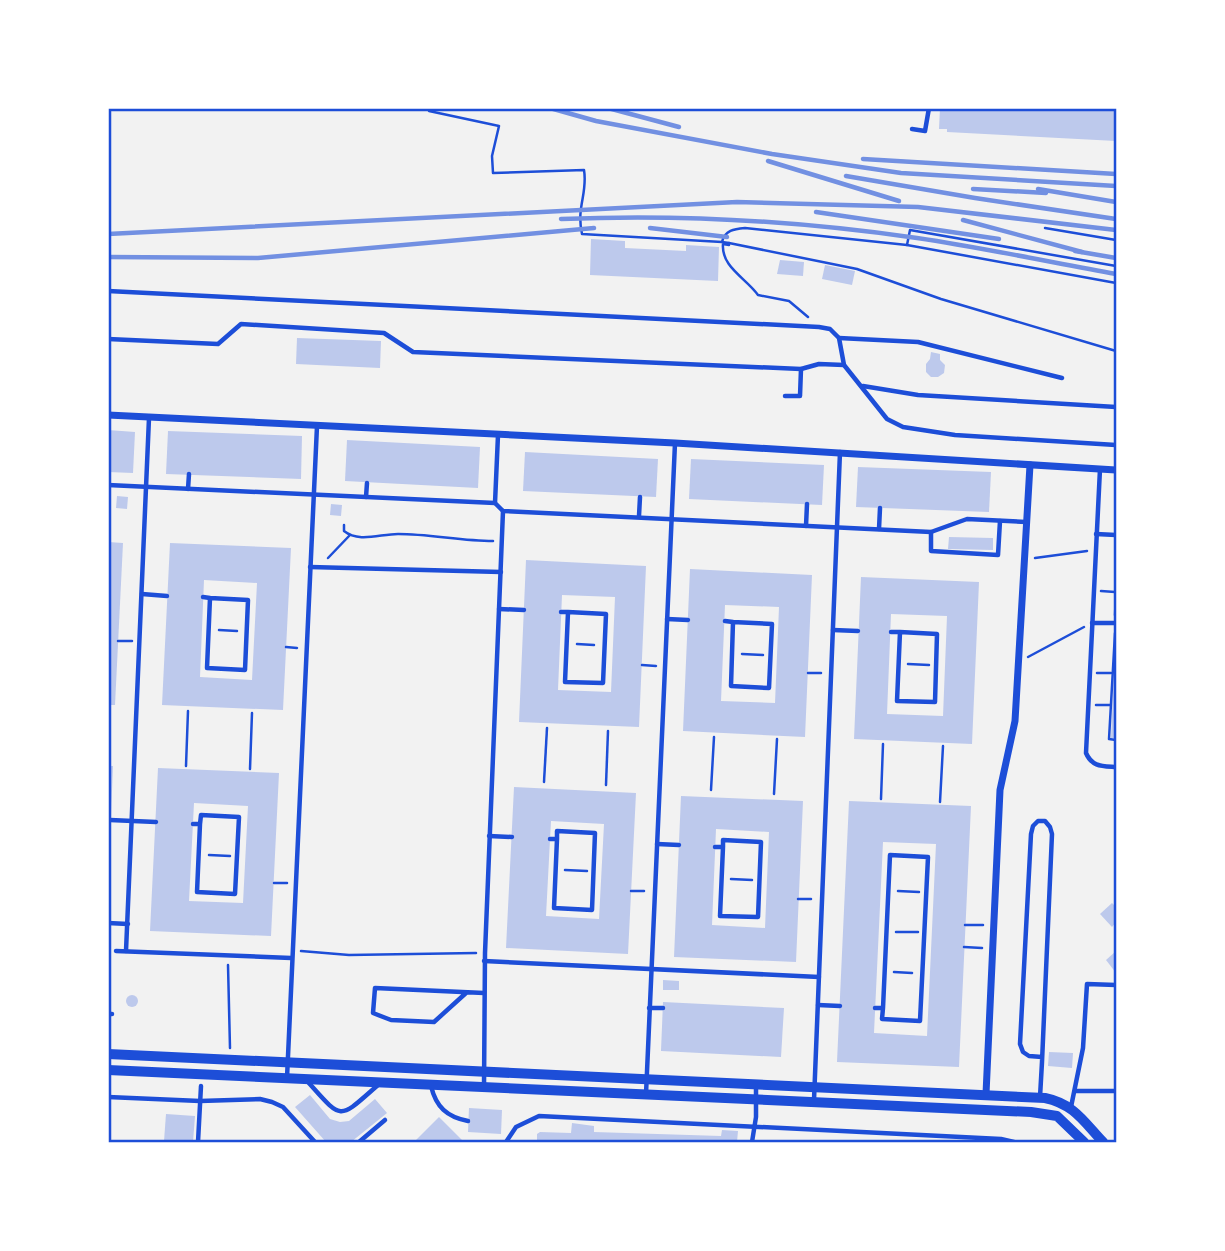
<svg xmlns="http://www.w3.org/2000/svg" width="1225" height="1251" viewBox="0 0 1225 1251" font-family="'PT Sans',sans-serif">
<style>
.building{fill:#bdc9ec;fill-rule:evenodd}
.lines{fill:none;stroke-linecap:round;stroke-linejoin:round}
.path{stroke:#1d4ed8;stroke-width:2.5}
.service{stroke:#1d4ed8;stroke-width:4.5}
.minor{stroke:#1d4ed8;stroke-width:7}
.tertiary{stroke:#1d4ed8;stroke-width:10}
.rail{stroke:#7290e2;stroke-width:4.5}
.neatline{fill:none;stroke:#1d4ed8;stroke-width:2.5}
</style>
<rect width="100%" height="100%" fill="#f2f2f2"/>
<g class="building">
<path d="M940,108h176v33l-169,-9v-3h-8z"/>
<path d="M591,239l34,2v7l61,3v-6l33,2 -1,34 -128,-6z"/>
<path d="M780,260l24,2 -1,14 -26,-2z"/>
<path d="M825,265l30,6 -3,14 -30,-6z"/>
<path d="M297,338l84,3 -1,27 -84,-4z"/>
<path d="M931,352l9,2v6l5,5 -1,8 -6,4h-7l-5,-5v-8l4,-5z"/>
<path d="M108,430l27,2 -2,41 -25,-1z"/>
<path d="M168,431l134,5 -1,43 -135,-5z"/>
<path d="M347,440l133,7 -2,41 -133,-7z"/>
<path d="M525,452l133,7 -2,38 -133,-6z"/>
<path d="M691,459l133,6 -2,40 -133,-6z"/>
<path d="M858,467l133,5 -2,40 -133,-5z"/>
<path d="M117,496l11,1 -1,12 -11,-1z"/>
<path d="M331,504l11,1 -1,11 -11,-1z"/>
<path d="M949,537l44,1v12l-45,-1z"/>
<path d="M108,542l15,1 -8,162h-7z"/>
<path d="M170,543l121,5 -8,162 -121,-5zM204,580l53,3 -5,97 -52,-3z"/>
<path d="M526,560l120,6 -7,161 -120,-5zM562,595l53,2 -4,95 -53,-2z"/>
<path d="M690,569l122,6 -7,162 -122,-6zM725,605l54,2 -4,96 -54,-2z"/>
<path d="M861,577l118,5 -7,162 -118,-5zM891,614l56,2 -4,100 -56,-2z"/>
<path d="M1114,671h2v67h-5z"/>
<path d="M108,766h5l-2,50 -3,-1z"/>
<path d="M158,768l121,5 -8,163 -121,-5zM194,803l54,3 -5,97 -54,-2z"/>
<path d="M514,787l122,6 -8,161 -122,-6zM551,821l53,3 -5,95 -53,-3z"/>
<path d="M681,796l122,5 -7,161 -122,-5zM716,829l53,3 -4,96 -53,-3z"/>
<path d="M849,801l122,5 -12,261 -122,-5zM883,842l53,2 -9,192 -53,-3z"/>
<path d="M1112,903l4,4v15l-4,5 -12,-13z"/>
<path d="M1116,951v22l-10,-13z"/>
<path d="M663,980l16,1v9h-16z"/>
<circle cx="132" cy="1001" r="6"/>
<path d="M663,1002l121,6 -3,49 -120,-6z"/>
<path d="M1049,1052l24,1 -1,15 -24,-2z"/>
<path d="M310,1095l20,24 10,3 9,-1 26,-22 12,14 -36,29h-25l-31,-35z"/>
<path d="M469,1108l33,2 -1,24 -33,-2z"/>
<path d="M166,1114l29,2 -2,26 -29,-1z"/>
<path d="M439,1117l25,25h-50z"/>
<path d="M572,1123l22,3v6l127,4 1,-6 16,1 -1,11h-198l-2,-2v-6l3,-2 31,1z"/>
</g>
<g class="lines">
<g class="path">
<path d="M429,108v3l70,15 -7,30 1,17 91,-3c4,23 -8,37 -2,64l140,8c3,-12 12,-13 23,-14l162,17 3,-15 206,36"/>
<path d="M1045,228l71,12"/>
<path d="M722,242l7,1v2l-6,-1c-2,23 23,34 35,51l31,6 19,16"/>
<path d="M729,243l128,26 84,30 175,52"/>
<path d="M907,245l209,38"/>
<path d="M344,525v6c15,12 36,3 54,3 32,0 63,7 95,7"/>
<path d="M328,558l22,-23"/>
<path d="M1035,558l52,-7"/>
<path d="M1101,591l14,1"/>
<path d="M1115,615l1,-24"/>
<path d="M219,630l18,1"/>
<path d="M1115,633l-6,106 7,1"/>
<path d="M118,641h14"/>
<path d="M577,644l17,1"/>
<path d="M286,647l11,1"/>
<path d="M742,654l21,1"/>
<path d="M1028,657l56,-30"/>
<path d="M908,664l21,1"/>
<path d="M642,665l14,1"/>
<path d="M808,673h13"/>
<path d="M1097,673h14"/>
<path d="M1096,705h14"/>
<path d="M186,766l2,-55"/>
<path d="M250,769l2,-56"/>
<path d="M544,782l3,-54"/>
<path d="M606,785l2,-54"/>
<path d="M711,790l3,-53"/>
<path d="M774,794l3,-55"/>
<path d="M881,799l2,-55"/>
<path d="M940,802l3,-56"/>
<path d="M209,855l21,1"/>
<path d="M565,870l22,1"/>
<path d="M731,879l21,1"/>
<path d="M274,883h13"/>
<path d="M631,891h13"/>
<path d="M898,891l21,1"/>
<path d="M798,899h13"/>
<path d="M965,925h18"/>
<path d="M896,932h22"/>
<path d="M964,947l18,1"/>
<path d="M301,951l48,4 127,-2"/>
<path d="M228,965l2,83"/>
<path d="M894,972l18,1"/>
</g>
<g class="service">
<path d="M912,129l13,2 4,-23"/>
<path d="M108,291l711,36 11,2 9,9 5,27 43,54 16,8 52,8 161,10"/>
<path d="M839,338l79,4 144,36"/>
<path d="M108,339l110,5 23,-20 143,9 29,19 388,17 18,-5 25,1"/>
<path d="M863,386l55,9 198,12"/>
<path d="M785,396h15l1,-27"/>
<path d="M498,435l-3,68 8,8 428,21 36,-13 59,3"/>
<path d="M1100,469l-14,284c6,14 16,13 30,14"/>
<path d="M108,485l387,18"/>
<path d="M188,489l1,-15"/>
<path d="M366,497l1,-14"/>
<path d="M639,516l1,-19"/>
<path d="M806,526l1,-22"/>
<path d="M879,529l1,-21"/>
<path d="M931,532v19l67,4 2,-34"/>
<path d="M1096,534l20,1"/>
<path d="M310,567l191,5"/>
<path d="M142,594l25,2"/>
<path d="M203,597l7,1 -3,70 38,2 3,-70 -38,-2"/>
<path d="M499,609l25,1"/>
<path d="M561,612h7l-3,70 38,1 3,-69 -38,-2"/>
<path d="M667,619l21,1"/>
<path d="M725,621l8,1 -2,64 38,2 3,-64 -39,-2"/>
<path d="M1092,623h24"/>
<path d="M833,630l25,1"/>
<path d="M891,632h9l-3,69 38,1 2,-68 -37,-2"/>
<path d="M110,820l46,2"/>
<path d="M193,824h7l-3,68 38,2 4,-77 -38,-2 -1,9"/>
<path d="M489,836l23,1"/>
<path d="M550,839h7l-3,69 38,2 3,-77 -38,-2v8"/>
<path d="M657,844l22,1"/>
<path d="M715,847h8l-3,69 38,1 3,-75 -38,-2v7"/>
<path d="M108,923l20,1"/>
<path d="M116,951l175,7"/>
<path d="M126,951l23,-533"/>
<path d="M484,961l335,16"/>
<path d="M466,993l-32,29 -43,-2 -18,-7 2,-25 109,5"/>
<path d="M818,1005l22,1"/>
<path d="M649,1008h14"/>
<path d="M875,1008h8l7,-153 38,2 -8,164 -38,-2 1,-11"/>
<path d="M108,1014h4"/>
<path d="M287,1078l30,-652"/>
<path d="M308,1082c35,39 30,38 70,3"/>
<path d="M431,1086c5,21 16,31 37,35"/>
<path d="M484,1087l1,-134 18,-442"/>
<path d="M1075,1091h41"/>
<path d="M646,1094l29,-651"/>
<path d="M108,1097l92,4 60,-2 12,3 11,5 32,35"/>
<path d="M1040,1097l2,-35 10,-228 -2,-7 -5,-6h-7l-5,5 -2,8 -11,210 3,8 6,4 13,1"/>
<path d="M814,1100l26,-648"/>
<path d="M1071,1107l12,-59 4,-64 29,1"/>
<path d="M198,1142l3,-56"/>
<path d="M359,1142l26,-22"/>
<path d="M506,1142l10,-15 23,-11 462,23 13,3"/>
<path d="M752,1142l4,-25v-32"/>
</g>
<g class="minor">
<path d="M108,415l567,28 441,27"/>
<path d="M986,1094l14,-304 15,-69 15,-256"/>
</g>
<g class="tertiary">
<path d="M108,1054l937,44c29,6 39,24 58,44"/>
<path d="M108,1070l923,42 26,4 27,26"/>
</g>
<g class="rail">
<path d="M550,108l46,13 176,33 129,19 215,13"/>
<path d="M608,108l71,19"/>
<path d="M863,159l253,15"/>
<path d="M768,161l131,40"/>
<path d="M846,176l129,22 141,21"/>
<path d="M973,189l73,4"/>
<path d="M1038,189l78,13"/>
<path d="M816,212l183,27"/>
<path d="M561,219c118,-5 239,2 356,19 67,10 133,24 199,36"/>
<path d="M963,220l119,32"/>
<path d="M650,228l77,9"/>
<path d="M108,234l629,-32 181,5 198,23"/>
<path d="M1075,251l41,7"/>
<path d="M108,257l150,1 336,-30"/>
</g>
</g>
<rect width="1225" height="1251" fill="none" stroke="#ffffff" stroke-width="220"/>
<rect x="110" y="110" width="1005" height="1031" class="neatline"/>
</svg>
